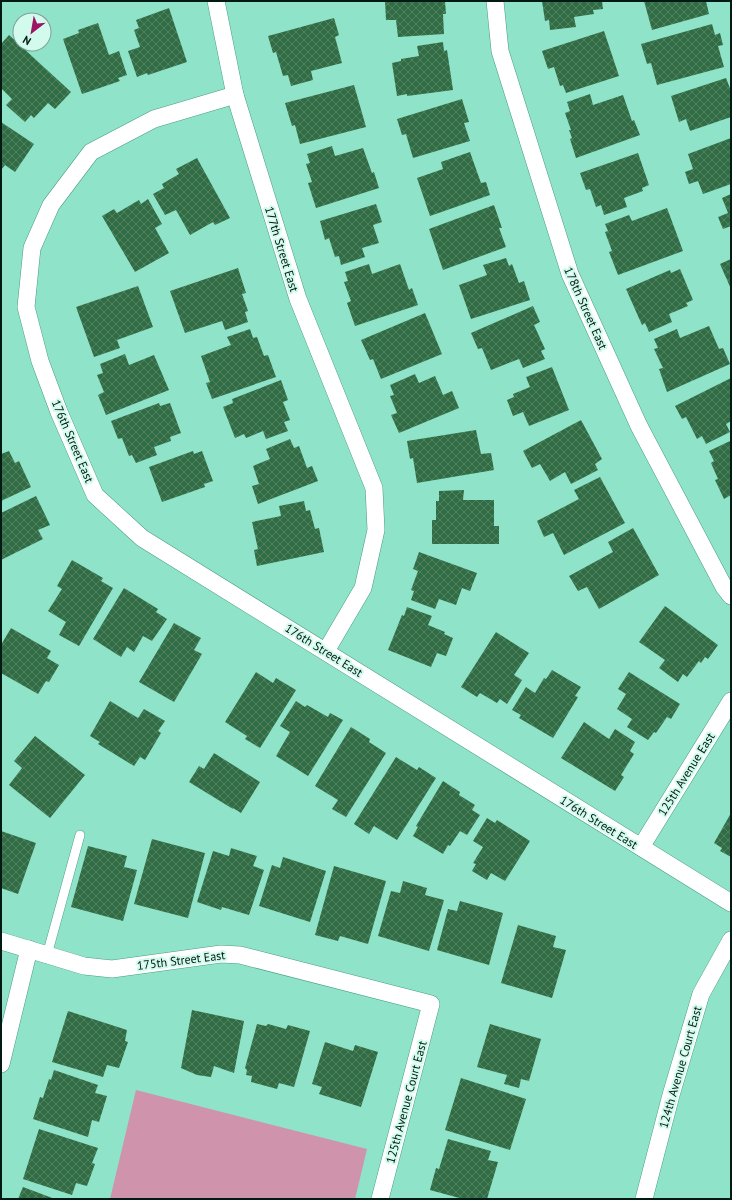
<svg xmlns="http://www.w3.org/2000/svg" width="732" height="1200" viewBox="0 0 732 1200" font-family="'PT Sans',sans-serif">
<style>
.park{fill:#cf93ac}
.building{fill:url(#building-cross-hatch)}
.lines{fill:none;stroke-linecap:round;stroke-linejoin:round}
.service-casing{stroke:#489d84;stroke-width:10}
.minor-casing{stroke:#489d84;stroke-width:18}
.service{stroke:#fff;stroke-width:9}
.minor{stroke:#fff;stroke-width:17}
.labels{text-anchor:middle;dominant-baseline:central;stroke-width:4;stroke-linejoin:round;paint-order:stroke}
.street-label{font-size:12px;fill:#011a13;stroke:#d3fbed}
</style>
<defs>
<pattern id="building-cross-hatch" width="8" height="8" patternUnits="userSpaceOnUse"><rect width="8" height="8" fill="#316d44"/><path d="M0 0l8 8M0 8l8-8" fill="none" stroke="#528061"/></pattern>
</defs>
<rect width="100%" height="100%" fill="#8fe3c9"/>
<path class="park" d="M136,1090l231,59 -12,50h-245z"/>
<g class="building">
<path d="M385,1h60l1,13h-3l1,20 -46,3 -2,-17h-10z"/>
<path d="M542,1h60l1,8 -10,1 1,4 -20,3 2,10 -26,3 -1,-10 -4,1z"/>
<path d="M644,1h62l3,13 -57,16z"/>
<path d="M169,8l18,54 -39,13 -1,-2 -10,4 -9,-26 12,-4 -6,-17 5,-2 -3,-8z"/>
<path d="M334,18l5,17 -4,2 7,26 -31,8 2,9 -22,6 -3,-11 -5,1 -7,-24 -3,1 -5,-17z"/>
<path d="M98,23l11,32 10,-4 8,24 -9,3 2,3 -38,13 -19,-55 16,-6 -1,-3z"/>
<path d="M712,24l3,11 5,-2 3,12 -5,1 6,21 -67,18 -6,-22 -4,1 -6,-20z"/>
<path d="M604,31l15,45 -53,17 -3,-8 -3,1 -6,-19 -6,2 -6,-18z"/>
<path d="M9,35l62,57 -16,17 -7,-6 -14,15 -3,-3 -6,7 -19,-17 6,-6 -11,-11v-44z"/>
<path d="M443,42l1,9 3,-1 6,40 -46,6v-2l-10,2 -5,-33 9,-2v-2l18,-3 -2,-10z"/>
<path d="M726,78l5,13v22h-1l1,4 -41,14 -4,-12 -7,3 -8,-26z"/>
<path d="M354,85l12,42 -66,17 -5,-19 -3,1 -7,-23z"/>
<path d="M590,94l3,11 30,-10 9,26 2,-1 6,15 -64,23 -6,-19 2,-1 -3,-8h2l-6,-17 5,-2 -3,-9z"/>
<path d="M462,99l7,23 -5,1 6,18 -57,17 -7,-24 -4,1 -5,-16z"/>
<path d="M1,122l33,22 -19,28 -10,-7 -4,5z"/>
<path d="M731,138v46l-28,10 -5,-13 -9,3 -4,-12 8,-3 -5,-15z"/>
<path d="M332,146l3,10 28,-8 9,25 2,-1 5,16 -63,20 -8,-25 4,-1 -6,-18 4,-1 -3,-9z"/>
<path d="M470,152l11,31 5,-1 4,13 -60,21 -13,-38 26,-9 -2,-7z"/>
<path d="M638,153l11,32 -7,3 1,3 -19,7 3,9 -23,8 -3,-10 -5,2 -6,-18 -4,1 -6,-17z"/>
<path d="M197,158l33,60 -15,7 -2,-3 -23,13 -14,-25 -11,5 -12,-21 11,-6 -2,-4 17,-10 -3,-5z"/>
<path d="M731,194v32l-8,3 -5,-12 10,-4 -6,-15z"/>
<path d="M148,199l14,25 -7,4 14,25 -34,19 -33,-56 12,-7 3,4 22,-13 2,4z"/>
<path d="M376,204l6,18 -9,3 6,18 -17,5 3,9 -24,8 -2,-9 -4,1 -6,-19 -4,2 -5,-19z"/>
<path d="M494,205l8,23h-3l7,19 -63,23 -14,-41z"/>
<path d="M667,208l16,43 -65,24 -9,-23 3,-1 -7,-19 3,-1 -3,-7 24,-9 3,6z"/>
<path d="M506,258l3,8 3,-2 7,19 5,-2 6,19 -59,19 -12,-34 28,-10 -4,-10z"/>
<path d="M731,259v30l-11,-25z"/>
<path d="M369,264l3,10 28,-10 9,26 3,-2 6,17 -63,21 -8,-23 4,-2 -7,-19 4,-1 -3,-9z"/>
<path d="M238,268l8,25 -4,1 6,17 -3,1 3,10 -23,8 -3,-9 -37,12 -15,-42z"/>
<path d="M680,269l13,31 -7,3 2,3 -19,8 3,8 -23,10 -4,-9 -3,2 -16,-36 44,-19 1,3z"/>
<path d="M138,286l15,41 -36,13 3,8 -26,9 -18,-50z"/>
<path d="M533,306l7,16 -6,3 11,24 -4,2 4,8 -22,9 -4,-9 -28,11 -9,-22 -4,1 -7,-16z"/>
<path d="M425,313l17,41 -61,25 -8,-20 -3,1 -9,-20z"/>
<path d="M709,326l10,23 4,-1 7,16 -63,28 -8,-23 4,-1 -9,-19 4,-1 -4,-9 23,-10 3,9z"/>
<path d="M250,329l3,9 4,-1 7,19 4,-1 8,22 -64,22 -6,-16 4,-1 -9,-26 30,-11 -4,-8z"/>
<path d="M125,354l4,11 25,-10 15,35 -63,25 -8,-20 6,-3 -7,-17 6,-2 -3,-9z"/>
<path d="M552,367l17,43 -40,16 -6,-14 -10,4 -6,-16 7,-3 -1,-3 17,-7 -4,-10z"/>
<path d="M415,374l4,9 16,-7 8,19 9,-4 7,17 -60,25 -8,-18 6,-2 -7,-17 4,-1 -4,-10z"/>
<path d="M731,378v43l-5,3 4,8 -24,12 -4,-8 -5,3 -11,-22 -4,2 -7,-13z"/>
<path d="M281,380l7,20 -5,2 7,18 -6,2 4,9 -22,8 -3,-8 -17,7 -2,-4 -9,4 -12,-31 10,-4 -1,-4z"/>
<path d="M159,403l1,3 10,-3 11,30 -11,4 1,4 -17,6 3,8 -21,8 -4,-8 -3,1 -7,-18 -4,1 -7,-18z"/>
<path d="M581,420l21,39 -7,5 3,6 -27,14 -6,-12 -15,9 -10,-17 -8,4 -9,-17z"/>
<path d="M476,430l5,24 10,-1 3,17 -77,13 -4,-25 -3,1 -3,-18z"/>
<path d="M290,439l4,9 5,-2 8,22 5,-2 6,15 -60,23 -6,-18 7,-2 -6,-18 17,-7 -4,-10z"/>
<path d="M730,441l1,54 -7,4 -9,-19 3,-1 -7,-16 3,-2 -5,-10z"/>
<path d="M9,451l6,12 4,-2 12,26 -30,14v-47z"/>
<path d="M193,451l1,3 8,-3 11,30 -9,3 1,3 -43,15 -13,-35z"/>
<path d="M600,477l25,46 -61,32 -11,-22 -9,4 -7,-16 42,-22 -5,-9z"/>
<path d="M464,490l-1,10h31v26h5v18h-67v-24h4v-19h3v-10z"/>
<path d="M36,496l14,29 -12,5 5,9 -42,21v-47z"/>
<path d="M304,501l2,10 4,-1 5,19 4,-1 5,24 -67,14 -3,-16 4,-1 -6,-27 29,-6 -2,-10z"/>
<path d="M633,528l26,47 -60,34 -12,-22 -9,4 -9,-15 44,-24 -5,-10z"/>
<path d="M419,552l58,21 -7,18 -8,-3 -6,17 -17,-6 -4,10 -24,-9 3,-9 -3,-1 7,-19 -5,-2z"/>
<path d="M72,560l31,18 -2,3 12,7 -34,58 -20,-11 7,-13 -18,-11 14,-22 -5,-3z"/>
<path d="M124,588l34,21 -2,3 11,7 -15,22 -9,-5 -9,16 -7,-5 -6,10 -28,-18z"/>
<path d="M665,606l53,39 -10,14 -3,-2 -4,6 -2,-2 -12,16 -4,-3 -5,8 -19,-14 6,-8 -26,-18z"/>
<path d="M407,607l25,9 -4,9 17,7 -1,2 9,4 -7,18 -9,-3 -6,14 -43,-17 14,-35 2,1z"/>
<path d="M174,623l27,15 -7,12 8,4 -28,48 -35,-20z"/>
<path d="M11,628l40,23 -4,7 12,7 -10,17 -3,-1 -8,13 -37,-21v-28z"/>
<path d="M496,632l33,21 -15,22 8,5 -15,24 -7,-5 -3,4 -17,-10 -3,4 -16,-10z"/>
<path d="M552,670l29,17 -6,9 3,1 -25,41 -34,-20 2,-3 -9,-5 14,-23 9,6 9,-15 2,1z"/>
<path d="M256,672l17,11 3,-5 20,12 -36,58 -15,-9 2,-3 -22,-14z"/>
<path d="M629,672l51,32 -9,15 -4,-2 -11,16 -2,-1 -6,8 -21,-13 5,-8 -15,-10 9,-15 -8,-5z"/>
<path d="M110,701l28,17 6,-9 21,12 -7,10 3,2 -16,27 -5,-3 -6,9 -36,-22 2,-2 -10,-6z"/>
<path d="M296,701l9,6 2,-2 21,12 2,-4 13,7 -35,56 -32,-20 14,-24 -10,-6z"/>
<path d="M584,722l25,17 6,-10 20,13 -5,9 4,3 -13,21 3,2 -9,14 -54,-33z"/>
<path d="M351,727l19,12 -1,3 17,11 -40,64 -14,-8 6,-9 -23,-14z"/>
<path d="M35,736l50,39 -35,43 -41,-33 13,-17 -8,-7z"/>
<path d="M214,753l46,29 -19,31 -8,-5v1l-44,-27 10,-16 5,3z"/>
<path d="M396,757l21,13 2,-3 17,11 -39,62 -23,-14 -5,8 -15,-10z"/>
<path d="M443,781l17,11 -1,3 16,10 -3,5 8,5 -13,20 -7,-4 -10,15 -2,-1 -5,9 -30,-18 5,-9 -2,-1z"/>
<path d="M731,813v44l-11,-6 2,-3 -8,-5z"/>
<path d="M487,818l8,5 2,-3 33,21 -25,40 -14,-8 -4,7 -15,-9 4,-7 -3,-1 10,-16 -10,-6z"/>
<path d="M1,831l35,12 -18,51 -17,-6z"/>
<path d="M152,839l53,14 -17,65 -54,-14z"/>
<path d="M88,846l39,10 -3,11 13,3 -14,51 -52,-14z"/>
<path d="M231,848l26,8 -4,10 11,4 -15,45 -27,-8 -1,3 -24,-8 16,-51 16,5z"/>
<path d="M283,857l43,14 -16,51 -51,-16 13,-41 8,3z"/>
<path d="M334,866l52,15 -18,63 -28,-8 -2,5 -23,-6z"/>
<path d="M403,881l24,7 -2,7 19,5 -15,51 -51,-15 13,-45 9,2z"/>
<path d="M460,901l43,12 -14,52 -52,-15 11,-41 9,2z"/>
<path d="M518,925l38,11 -3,11 13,3 -14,48 -51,-15z"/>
<path d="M192,1010l52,11 -10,52 -20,-7 -3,11 -14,-2 -16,-7z"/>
<path d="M68,1011l59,19 -2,11 3,1 -9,26 -12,-3 -4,12 -51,-15z"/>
<path d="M257,1024l9,2 2,-2 18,5 2,-4 22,6 -16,56 -15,-4 -2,6 -26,-7 1,-6 -6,-1 1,-5 -2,-2z"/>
<path d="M490,1024l51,15 -12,42 -8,-2 -2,9 -15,-4 3,-9 -30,-8z"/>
<path d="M325,1042l28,9 2,-6 23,7 -17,55 -42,-13 3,-7 -10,-3z"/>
<path d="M54,1070l44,15 -3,8 12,3 -8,26 -7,-2 -4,17 -55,-18 7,-22 3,1 6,-19 2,1z"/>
<path d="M461,1078l65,21 -16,51 -65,-20z"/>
<path d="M39,1129l59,19 -6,15 3,1 -8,22 -11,-3 -4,12 -49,-16z"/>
<path d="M448,1139l43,12 -3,9 10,2 -11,37h-24l-33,-9 6,-22 3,1z"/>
<path d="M23,1187l32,12h-37z"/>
</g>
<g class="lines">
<g class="service-casing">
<path id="service" d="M47,955l33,-120"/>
</g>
<g class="minor-casing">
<g id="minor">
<path d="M216,1l19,94 63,204 76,189 2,42 -13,58 -37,63"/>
<path d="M495,1l5,50 70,223 69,152 85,161 7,9"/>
<path d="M235,95l-81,24 -63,33 -40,53 -19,43 -6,59 14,54 19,51 36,83 47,43 589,365"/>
<path d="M641,847l90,-146"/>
<path d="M1,941l83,25 28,3 109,-15 19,1 191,49 -51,195"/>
<path d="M1,1064l28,-115"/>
<path d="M644,1199l27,-104 30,-101 30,-54"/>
</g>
</g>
<use href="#service" class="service"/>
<use href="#minor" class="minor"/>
</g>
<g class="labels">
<g class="street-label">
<text transform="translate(282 249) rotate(73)">177th Street East</text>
<text transform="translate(586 308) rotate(66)">178th Street East</text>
<text transform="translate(73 441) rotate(67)">176th Street East</text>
<text transform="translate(324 650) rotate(32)">176th Street East</text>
<text transform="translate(686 774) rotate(-58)">125th Avenue East</text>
<text transform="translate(599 822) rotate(32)">176th Street East</text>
<text transform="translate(181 960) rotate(-7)">175th Street East</text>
<text transform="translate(680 1067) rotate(-74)">124th Avenue Court East</text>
<text transform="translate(406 1102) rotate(-75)">125th Avenue Court East</text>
</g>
</g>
<rect width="732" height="1200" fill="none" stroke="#011a13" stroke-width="4"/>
<g transform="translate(32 32) rotate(211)"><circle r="19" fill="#d3fbed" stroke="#7fa196"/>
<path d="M0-3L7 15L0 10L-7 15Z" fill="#9d1464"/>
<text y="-6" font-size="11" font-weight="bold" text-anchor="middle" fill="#011a13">N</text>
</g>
</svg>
